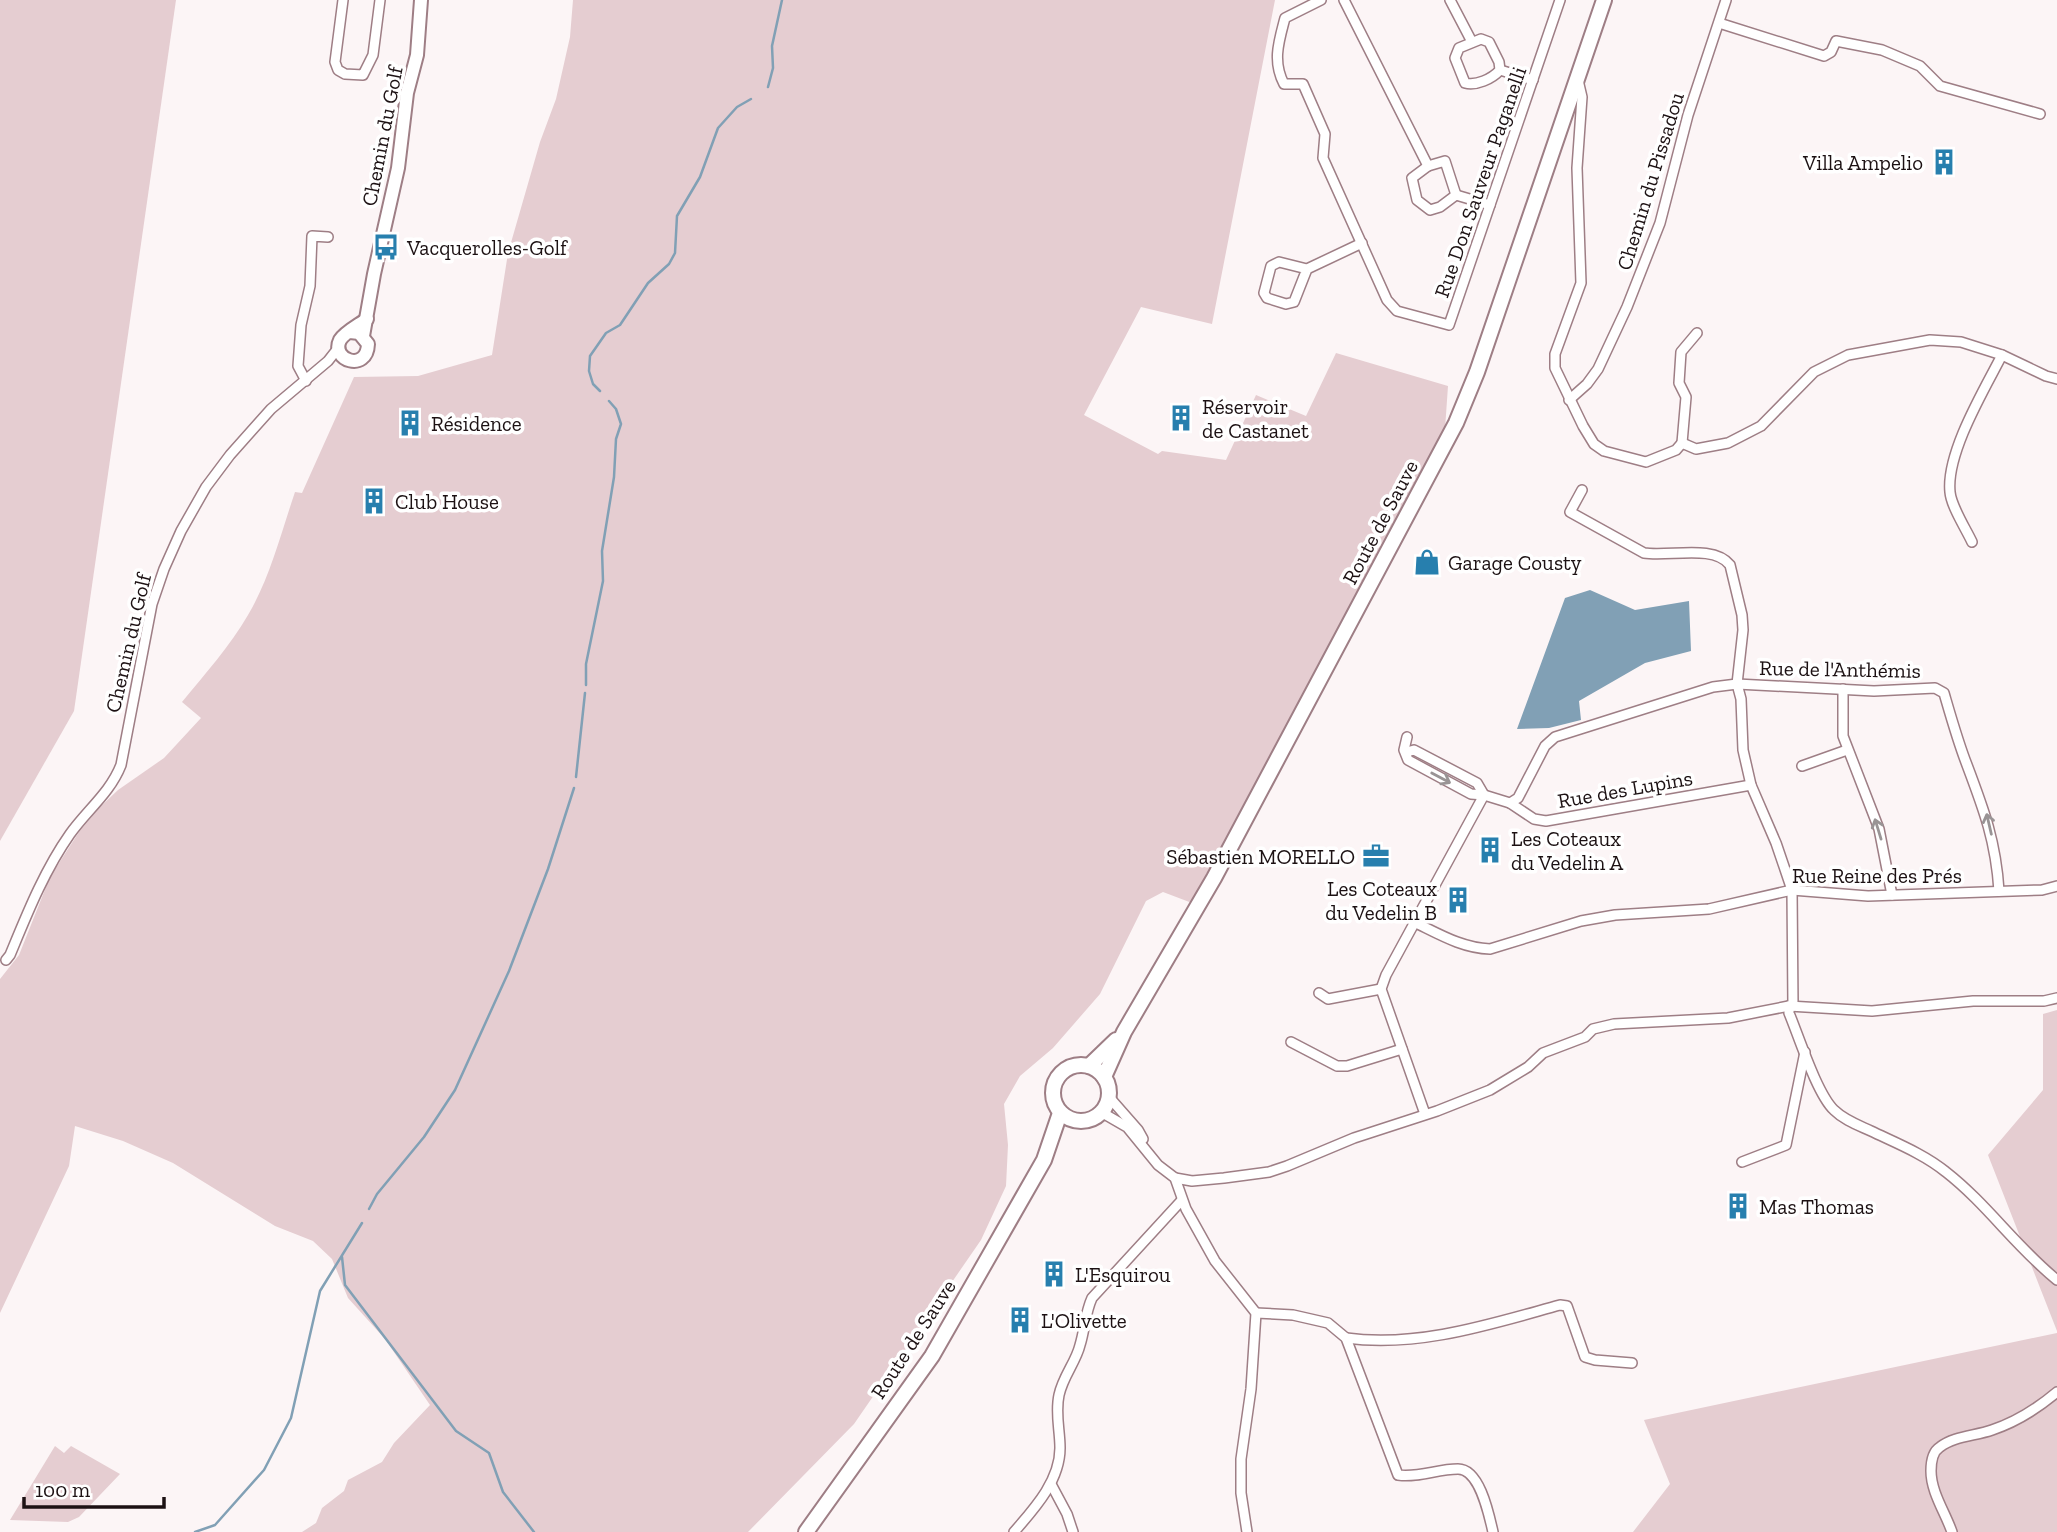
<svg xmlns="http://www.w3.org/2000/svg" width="2057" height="1532" viewBox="0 0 2057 1532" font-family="'Zilla Slab',serif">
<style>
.green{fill:#e5cdd1}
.water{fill:#81a0b5}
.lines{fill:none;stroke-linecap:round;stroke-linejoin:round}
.stream{stroke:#81a0b5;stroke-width:2.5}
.street-casing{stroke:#9e7e85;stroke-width:12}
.secondary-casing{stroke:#9e7e85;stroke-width:16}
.primary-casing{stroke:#9e7e85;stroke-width:18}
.street{stroke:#fff;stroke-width:9}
.secondary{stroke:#fff;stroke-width:12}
.primary{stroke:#fff;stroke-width:14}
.oneway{stroke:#999495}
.labels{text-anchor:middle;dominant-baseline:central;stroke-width:7;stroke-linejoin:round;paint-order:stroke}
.street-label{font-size:21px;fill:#1c1113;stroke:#fff}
.poi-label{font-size:21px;fill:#1c1113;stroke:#fff;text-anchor:start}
</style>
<rect width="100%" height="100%" fill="#fcf5f6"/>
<g class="green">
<path d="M0,0h176l-102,711 -74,130z"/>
<path d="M573,0h702l-63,324 -71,-17 -57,108 74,39 4,-3 64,9 30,-65 50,21 30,-63 112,33 -3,43 -253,474 -29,-11 -17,9 -46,93 -47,54 -33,28 -16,28 4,41 -2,41 -25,54 -127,184 -106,108h-446l14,-9 6,-15 22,-17 4,-11 34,-18 12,-19 36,-38 -45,-66 -37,-41 -16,-39 -19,-18 -38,-15 -102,-63 -50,-22 -48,-15 -6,40 -69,147v-334l19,-24 31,-78 29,-45 19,-23 20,-19 46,-32 37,-40 -19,-16c23,-28 48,-56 66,-87 22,-37 33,-82 47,-123l7,1 52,-116 64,-1 74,-21 16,-102 32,-111 16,-43 14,-62z"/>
<path d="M2057,1010v321l-69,-176 55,-65v-76z"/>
<path d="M2057,1333v199h-424l37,-48 -26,-64z"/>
<path d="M55,1446l9,7 7,-7 49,28 -41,43 -11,5 -58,-2z"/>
</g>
<path class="water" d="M1590,590l45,20 54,-9 2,50 -46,12 -66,38 2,19 -32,8 -32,1 48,-131z"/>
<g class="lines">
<g class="stream">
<path d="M768,87l5,-19 -1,-22 10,-46"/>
<path d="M600,391l-7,-7 -4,-13 1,-15 16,-23 14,-8 28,-42 21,-19 6,-11 2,-37 23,-39 18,-49 19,-21 14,-8"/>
<path d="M586,685v-21l17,-83 -1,-30 12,-74 2,-38 5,-15 -5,-15 -7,-8"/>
<path d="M576,777l9,-84"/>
<path d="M369,1209l8,-15 47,-57 31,-47 54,-119 39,-102 26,-81"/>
<path d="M342,1257l3,28 111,146 33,22 14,39 31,40"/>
<path d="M195,1532l20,-7 49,-55 27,-52 29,-127 42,-68"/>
</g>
<g class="street-casing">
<g id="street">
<path d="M343,0l-8,62 3,8 7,4 18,1 10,-20 7,-55"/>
<path d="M1321,0l-36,18c-6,23 -13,43 -1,66h19l22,50 -2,24 64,142 10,11 52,14 111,-325"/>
<path d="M1344,0l84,166 17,-5 11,34"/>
<path d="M1450,0l22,42"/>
<path d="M1719,23l105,33 7,-4 5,-11 46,9 38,16 20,20 100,28"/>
<path d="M1481,39l8,3 10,20 1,8c-8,9 -24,16 -35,13l-10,-25 4,-10z"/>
<path d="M1500,70l33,10"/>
<path d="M1578,80l4,17 -5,71 4,115 -26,71v14l28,58 11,18 10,7 42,11 30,-12 6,-7 14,6 32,-6 33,-17 53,-54 34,-17 82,-15 31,2 41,13 44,21 11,3"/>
<path d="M1428,166l-16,12 5,22 13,10 10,-3 16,-12 34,10"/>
<path d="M1307,269l-13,33 -8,2 -19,-6 -3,-5 7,-27 8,-4 28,7 55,-26"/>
<path d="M306,381l-8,-15 3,-41 9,-39 2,-50 16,1"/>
<path d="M1569,400l18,-16 11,-15 29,-62 33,-84 28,-108 38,-115"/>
<path d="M1682,443l4,-46 -7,-14 2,-31 16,-19"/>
<path d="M1582,490l-12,22 74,41c25,4 70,-9 86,12l12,50 1,15 -6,54 4,15 2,51 8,35 25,58 16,47 1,116"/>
<path d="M1972,542c-6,-13 -21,-36 -22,-50 -4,-39 34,-102 52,-137"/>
<path d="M1843,689v47l36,93 13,66"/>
<path d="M1407,737l-3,13 4,10 63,34 13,1 26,8 8,-5 27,-52 10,-9 158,-50 24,-3 137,7 61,-3 9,5c7,24 14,49 23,72 17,45 29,77 32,126"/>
<path d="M1407,752l7,-2 63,33 7,12"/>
<path d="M1802,766l45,-16"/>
<path d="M1510,803l24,16 12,2 205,-36"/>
<path d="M1414,922c25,12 48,26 76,27l91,-28 34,-6 94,-6 83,-19 76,6 174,-6 15,-4"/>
<path d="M6,960l4,-5c17,-41 34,-84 60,-121 17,-24 40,-41 51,-69l31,-161 12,-35 17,-38 25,-44 24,-32 41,-46 57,-48 11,-14"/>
<path d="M1319,993l9,6 53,-10"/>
<path d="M1789,1006v7c10,24 28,81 45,97 10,10 24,15 37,21 25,12 53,23 75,41 41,32 70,75 111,108"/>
<path d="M1291,1042l46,24h10l55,-17"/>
<path d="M1109,1097l29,33 5,9"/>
<path d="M1101,1112l26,15 31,38 17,13 11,31 29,52 41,52 -5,76 -10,70v34l6,39"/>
<path d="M1425,1114l-44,-125 5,-14 98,-180"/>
<path d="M1742,1162l44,-17 19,-93"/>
<path d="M1175,1178l17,3 32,-3 45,-6 18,-6 67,-28 83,-27 53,-21 38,-23 15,-14 42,-16 8,-8 21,-5 114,-6 61,-12 83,5 101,-10h71l13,-3"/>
<path d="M1256,1313l37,2 35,8 18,15 52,137c21,3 39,-6 60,-6 22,0 31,46 35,63"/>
<path d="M1346,1338c72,10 145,-14 214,-33l7,1 18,51 10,3 37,3"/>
<path d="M1051,1484l16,30 6,18"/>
<path d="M1014,1532c20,-23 46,-51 46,-84 0,-18 -5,-35 -1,-53 4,-19 17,-33 21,-50 5,-16 5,-32 12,-47l90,-98"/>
<path d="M1952,1532c-7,-20 -21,-40 -21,-61 0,-9 1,-19 9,-24 14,-11 35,-11 52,-17 24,-8 46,-22 65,-38"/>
</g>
</g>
<g class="secondary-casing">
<g id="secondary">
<path d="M350,332l9,1 9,11c-1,29 -38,16 -28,-4 5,-8 19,-15 27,-21"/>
<path d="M363,336l11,-62 24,-106 9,-75 10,-38 4,-55"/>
</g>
</g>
<g class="primary-casing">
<g id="primary">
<circle cx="1081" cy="1093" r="28"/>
<path d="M1089,1066l27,-26"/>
<path d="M1104,1077l20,-45 90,-154 242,-455 21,-51 127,-372"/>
<path d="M806,1532l126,-176 112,-196 16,-47"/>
</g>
</g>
<use href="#street" class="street"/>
<use href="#secondary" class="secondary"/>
<use href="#primary" class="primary"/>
</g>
<defs><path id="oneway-shaft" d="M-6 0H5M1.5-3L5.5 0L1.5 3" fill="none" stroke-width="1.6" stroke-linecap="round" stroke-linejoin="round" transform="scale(1.75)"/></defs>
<g class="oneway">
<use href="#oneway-shaft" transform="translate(1441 778) rotate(28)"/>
<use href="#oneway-shaft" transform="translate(1989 824) rotate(-103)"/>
<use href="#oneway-shaft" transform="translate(1878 829) rotate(-107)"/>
</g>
<defs>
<g id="building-bare" transform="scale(2.1)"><path d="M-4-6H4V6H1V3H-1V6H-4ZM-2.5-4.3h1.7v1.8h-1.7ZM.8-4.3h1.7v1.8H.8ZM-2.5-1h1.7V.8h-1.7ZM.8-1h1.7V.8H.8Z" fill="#277fae" stroke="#fff" stroke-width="2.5" paint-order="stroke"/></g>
<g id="bus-bare" transform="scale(2.1)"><path d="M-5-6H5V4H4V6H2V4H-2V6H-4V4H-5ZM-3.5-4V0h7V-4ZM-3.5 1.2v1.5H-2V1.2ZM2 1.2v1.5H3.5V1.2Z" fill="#277fae" stroke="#fff" stroke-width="2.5" paint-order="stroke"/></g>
<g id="shop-bare" transform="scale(2.1)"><path d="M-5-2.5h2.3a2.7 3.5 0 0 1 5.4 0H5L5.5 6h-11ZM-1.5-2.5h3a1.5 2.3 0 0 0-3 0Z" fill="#277fae" stroke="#fff" stroke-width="2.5" paint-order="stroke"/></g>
<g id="office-bare" transform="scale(2.1)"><path d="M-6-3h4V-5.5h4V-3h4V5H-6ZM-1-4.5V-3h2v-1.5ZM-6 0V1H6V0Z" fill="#277fae" stroke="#fff" stroke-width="2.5" paint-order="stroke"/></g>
</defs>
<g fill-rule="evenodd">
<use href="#building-bare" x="1944" y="162"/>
<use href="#bus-bare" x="386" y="247"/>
<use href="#building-bare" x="1181" y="418"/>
<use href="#building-bare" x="410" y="423"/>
<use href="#building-bare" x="374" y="501"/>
<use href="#shop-bare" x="1427" y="562"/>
<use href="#building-bare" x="1490" y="850"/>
<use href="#office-bare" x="1376" y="856"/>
<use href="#building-bare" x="1458" y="900"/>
<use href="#building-bare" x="1738" y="1206"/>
<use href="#building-bare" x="1054" y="1274"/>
<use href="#building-bare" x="1020" y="1320"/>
</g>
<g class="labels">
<g class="street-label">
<text transform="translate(382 136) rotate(-79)">Chemin du Golf</text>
<text transform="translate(1650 181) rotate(-73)">Chemin du Pissadou</text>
<text transform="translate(1480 182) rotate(-71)">Rue Don Sauveur Paganelli</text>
<text transform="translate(1380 522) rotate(-62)">Route de Sauve</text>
<text transform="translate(128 643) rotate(-77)">Chemin du Golf</text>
<text transform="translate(1840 669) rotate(1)">Rue de l'Anthémis</text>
<text transform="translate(1625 789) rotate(-10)">Rue des Lupins</text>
<text x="1877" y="875">Rue Reine des Prés</text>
<text transform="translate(913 1339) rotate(-57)">Route de Sauve</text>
</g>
<g class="poi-label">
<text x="1923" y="162" text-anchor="end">Villa Ampelio</text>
<text x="407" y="247">Vacquerolles-Golf</text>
<text x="1202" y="406">Réservoir<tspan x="1202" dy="24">de Castanet</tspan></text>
<text x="431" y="423">Résidence</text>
<text x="395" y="501">Club House</text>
<text x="1448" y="562">Garage Cousty</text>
<text x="1511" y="838">Les Coteaux<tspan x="1511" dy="24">du Vedelin A</tspan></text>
<text x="1355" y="856" text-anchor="end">Sébastien MORELLO</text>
<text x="1437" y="888" text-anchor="end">Les Coteaux<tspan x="1437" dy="24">du Vedelin B</tspan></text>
<text x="1759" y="1206">Mas Thomas</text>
<text x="1075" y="1274">L'Esquirou</text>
<text x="1041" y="1320">L'Olivette</text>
</g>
</g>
<path d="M24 1497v10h140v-10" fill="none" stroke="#1c1113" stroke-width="3.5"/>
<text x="35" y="1497" font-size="21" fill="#1c1113" stroke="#ffffff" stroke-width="5" paint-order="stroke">100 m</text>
</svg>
